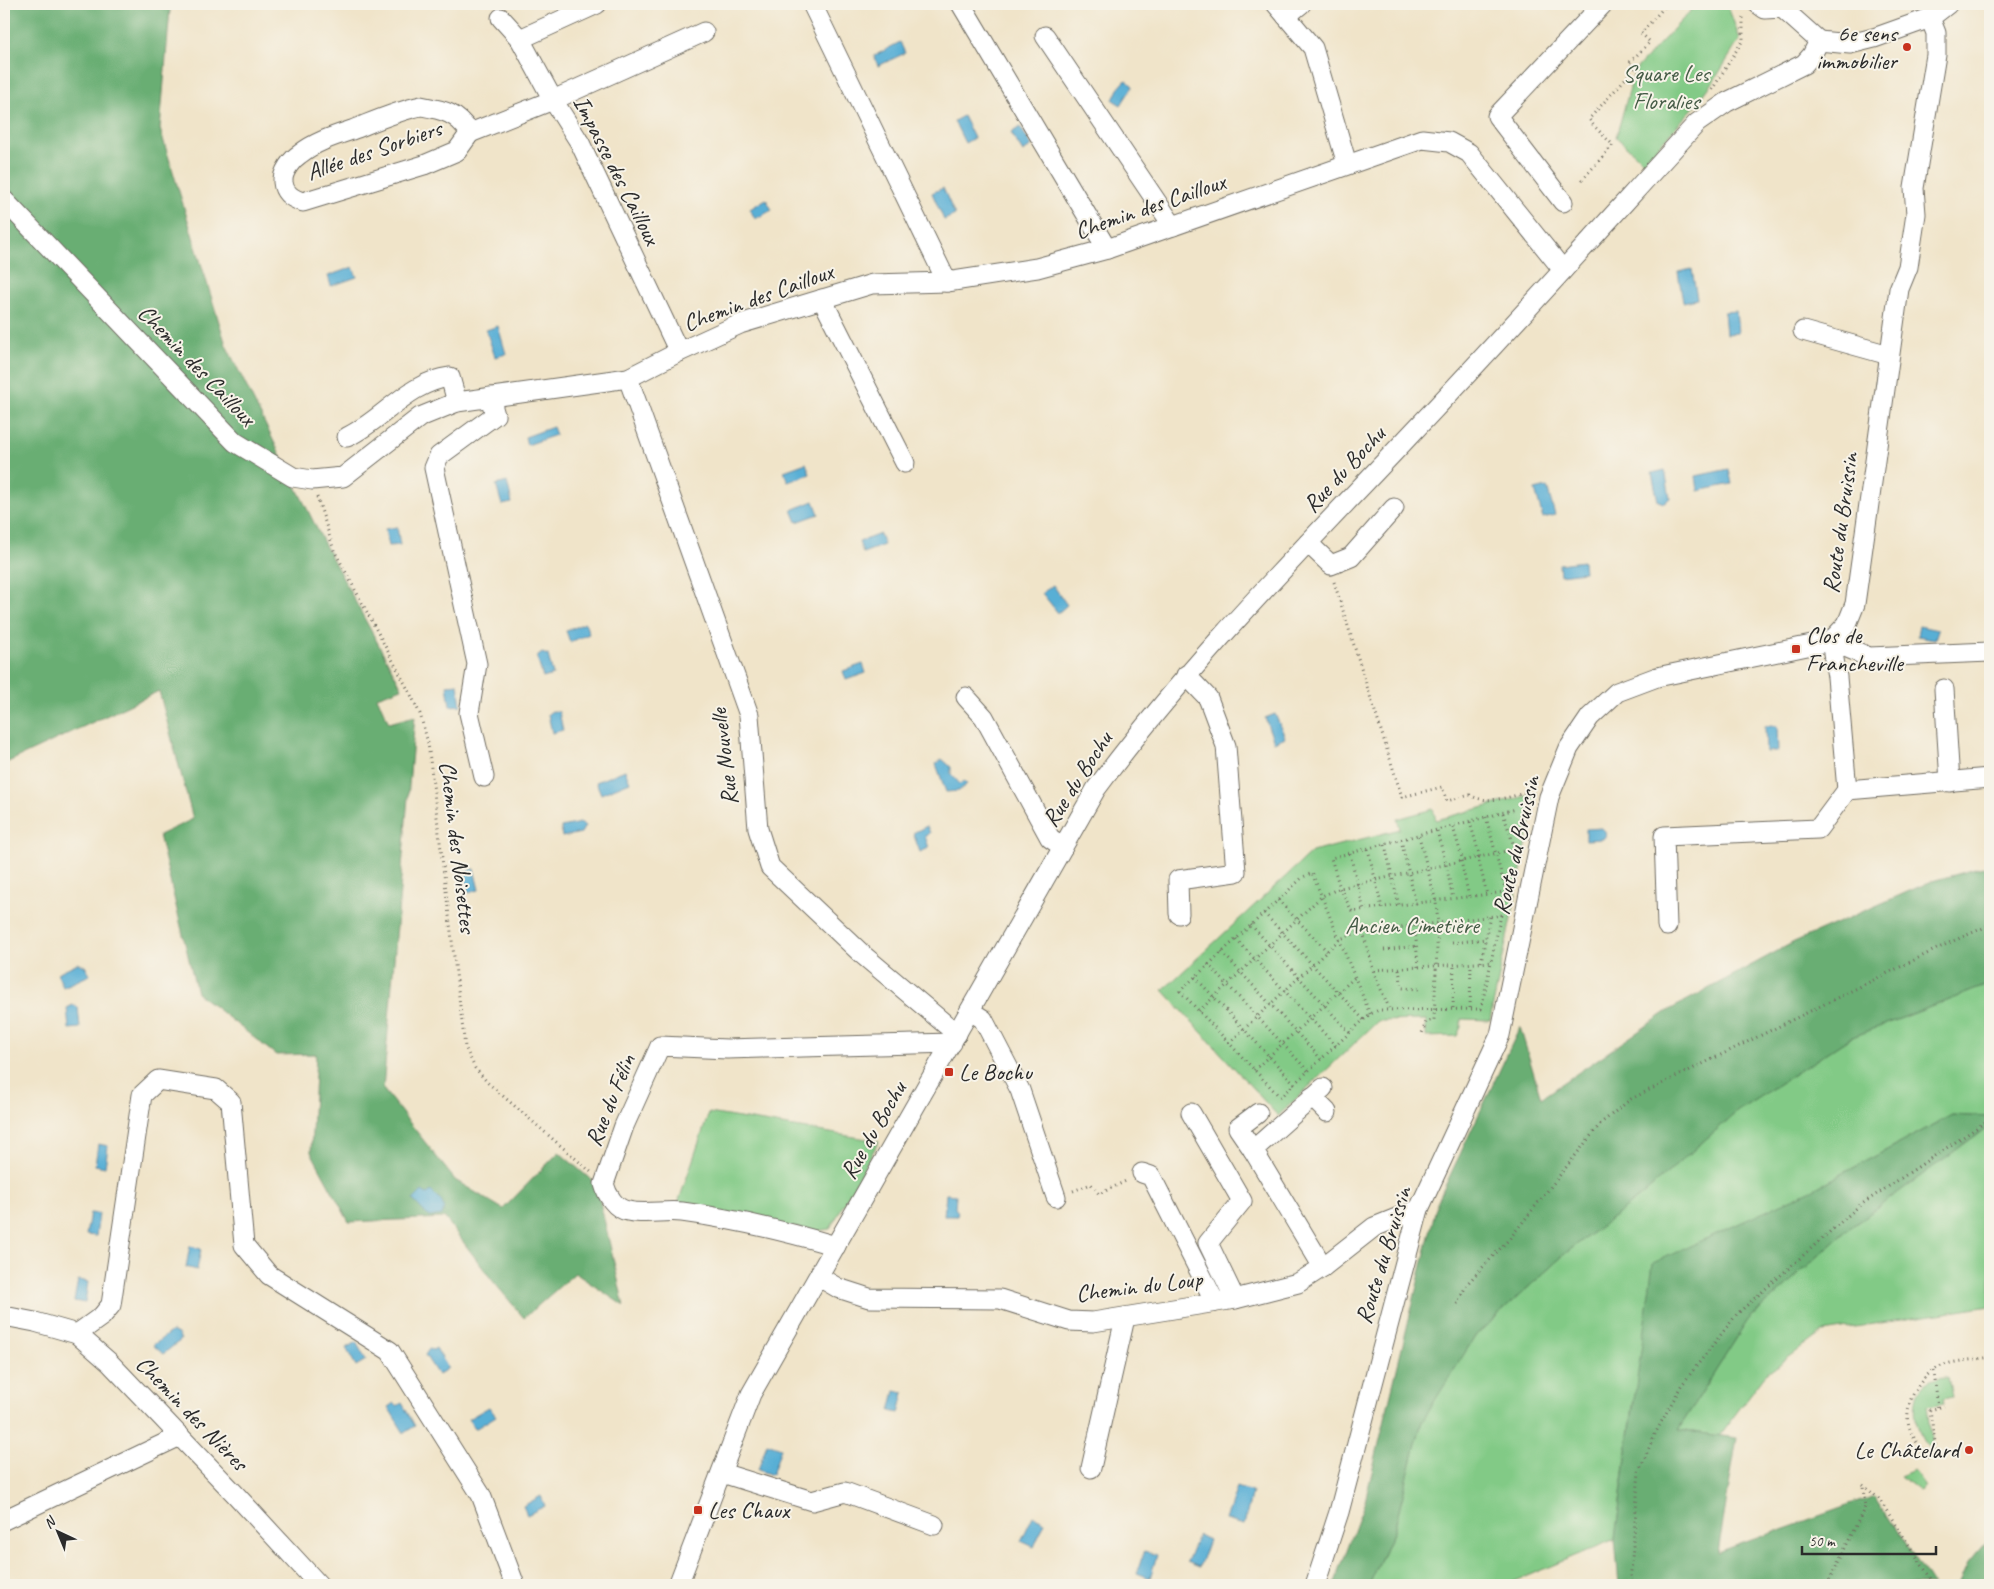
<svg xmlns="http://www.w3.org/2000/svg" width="1994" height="1589" viewBox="0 0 1994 1589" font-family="Caveat,sans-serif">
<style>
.green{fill:#82ca86;stroke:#567a58}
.forest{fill:#69ae73;stroke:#4a6c4f}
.water{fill:#59afd5;stroke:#426d80}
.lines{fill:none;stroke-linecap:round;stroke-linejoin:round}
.minor-casing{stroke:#706c62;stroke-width:21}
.path{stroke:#706c62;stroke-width:3;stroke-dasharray:1 4;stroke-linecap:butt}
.minor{stroke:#fff;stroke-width:19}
.poi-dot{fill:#c8321e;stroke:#f7f3e8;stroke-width:2}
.labels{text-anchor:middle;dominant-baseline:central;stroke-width:4;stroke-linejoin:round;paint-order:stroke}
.poi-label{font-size:24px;fill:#2b2b2b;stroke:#f7f3e8;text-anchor:start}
.park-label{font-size:24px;fill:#455b46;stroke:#f7f3e8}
.street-label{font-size:24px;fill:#2b2b2b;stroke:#f7f3e8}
</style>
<rect width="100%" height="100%" fill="#f7f3e8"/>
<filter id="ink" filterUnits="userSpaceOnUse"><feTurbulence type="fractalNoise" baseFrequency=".02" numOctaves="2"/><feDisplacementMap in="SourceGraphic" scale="10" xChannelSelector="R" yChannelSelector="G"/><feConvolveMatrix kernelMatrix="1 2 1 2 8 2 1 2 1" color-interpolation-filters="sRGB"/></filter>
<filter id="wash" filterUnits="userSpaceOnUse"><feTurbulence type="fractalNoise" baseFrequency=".0096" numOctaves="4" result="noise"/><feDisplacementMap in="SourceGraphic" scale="20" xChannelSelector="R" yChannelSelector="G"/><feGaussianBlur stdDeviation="1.12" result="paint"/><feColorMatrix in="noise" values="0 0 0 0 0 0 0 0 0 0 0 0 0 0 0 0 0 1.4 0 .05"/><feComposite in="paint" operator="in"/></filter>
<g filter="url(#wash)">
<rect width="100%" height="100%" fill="#f0e4c9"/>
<g class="green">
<path d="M1697,4h30l13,35 -26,42 -18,24 -52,57 -28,-25 19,-67z"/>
<path d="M1537,793l-47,227 -29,-1v8l-4,9 -31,1v-17l-48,1 -100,95 -115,-126 149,-138 88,-23 -3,-10 36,-10 3,11z"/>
<path d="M1990,984v133l-38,-2 -138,74 -180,209 -19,141 -109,46h-137l25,-55 28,-110 54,-85 91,-83 74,-56 98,-86 111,-72z"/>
<path d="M709,1113l170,28 -49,88 -14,2 -139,-25z"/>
<path d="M1990,1125v181l-167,26 -58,43 -46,61 -41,-6 70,-110 99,-90z"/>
<path d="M1948,1377l4,19 -9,2 1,5 -17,3 5,41h-3c-14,-13 -19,-45 -7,-61 7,-7 17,-9 26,-9z"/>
<path d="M1914,1470l11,16 -5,6 -20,-16z"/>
</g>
<g class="forest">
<path d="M4,4h170l-4,5 -10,120 66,216 100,202 76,141 -25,9 12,26 26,-7 -32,373 72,91 48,29 56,-57 37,32 28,122 -49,-33 -51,45 -32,-38 -47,-62 -96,4 -38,-70 5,-98 -40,1 -79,-62 -38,-158 34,-16 -34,-128 -155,73z"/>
<path d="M1990,865v119l-140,54 -111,72 -98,86 -74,56 -91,83 -54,86 -28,109 -25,55h-35l31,-84 72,-298 83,-176 21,71 130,-89 123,-67 138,-61z"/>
<path d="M1952,1115l38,2v8l-143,105 -99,90 -70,110 59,8 -19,114 157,-56 57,89h-313l-4,-46 38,-276 161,-74z"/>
<path d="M1990,1536v49h-33l10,-22z"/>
</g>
<g class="water">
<path d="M900,42l5,11 -27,13 -4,-10z"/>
<path d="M1126,80l7,6 -12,19 -8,-5 5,-11z"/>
<path d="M963,116l11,22 -9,5 -11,-22z"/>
<path d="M1020,127l12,19 -9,6 -12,-19z"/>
<path d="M943,188l12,27 -11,5 -12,-27z"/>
<path d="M766,199l6,11 -17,9 -5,-10z"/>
<path d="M353,267l4,10 -26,9 -3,-10z"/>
<path d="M1692,269l5,30 -14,3 -5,-30z"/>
<path d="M1736,311l2,22 -12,1 -2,-22z"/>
<path d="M498,326l8,28 -11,3 -9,-27z"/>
<path d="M553,427l3,8 -29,10 -2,-8z"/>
<path d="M806,463l4,11 -22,8 -4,-11z"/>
<path d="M1729,469l3,15 -34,7 -2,-15z"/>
<path d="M1665,470l5,28 -6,5 -6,-2 -6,-28z"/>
<path d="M507,482l5,21 -10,2 -6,-20z"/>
<path d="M1547,487l8,28 -12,3 -8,-28z"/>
<path d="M814,501l5,13 -22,8 -5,-12z"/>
<path d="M397,527l3,18 -11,1 -4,-17z"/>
<path d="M880,534l4,11 -21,8 -4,-11z"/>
<path d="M1583,561l1,11 -24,3 -1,-11z"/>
<path d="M1053,585l14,20 -9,8 -16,-20z"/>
<path d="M585,623l4,11 -19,8 -4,-11z"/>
<path d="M1919,626l19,4 -3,9 -18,-3z"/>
<path d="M542,653l6,2 5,20 -10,3 -6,-21z"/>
<path d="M863,664l3,9 -20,7 -3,-9z"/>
<path d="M458,684l3,21 -11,1 -3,-21z"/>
<path d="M552,711l7,1 4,18 -11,3 -4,-19z"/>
<path d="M1275,714l10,23 -11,5 -9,-24z"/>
<path d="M1765,726h12l1,25 -12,1z"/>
<path d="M942,759l9,8v7l9,10 4,-3 3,3 -8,7 -13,1 -10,-28z"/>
<path d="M625,770l5,12 -29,12 -5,-12z"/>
<path d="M580,823l5,3 -4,7 -19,4 -1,-10z"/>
<path d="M927,826l3,7 -5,3 4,12 -9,4 -7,-19z"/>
<path d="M1602,828l3,3 1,4 -3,4 -17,1v-11z"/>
<path d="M474,869l5,21 -11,2 -4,-21z"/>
<path d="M78,963l7,3 5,9 -27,12 -6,-14z"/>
<path d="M73,1005l5,2 2,21 -11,1 -2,-21z"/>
<path d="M98,1144l10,2 -3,21 -10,-2z"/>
<path d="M422,1191l5,3 4,-3c7,8 16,11 11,24l-13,2 -16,-17z"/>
<path d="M946,1194l10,1 -1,13 3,4 -1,4h-13z"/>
<path d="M90,1213l9,1 -3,22 -10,-1z"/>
<path d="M190,1246l11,3 -4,21 -11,-3z"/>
<path d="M78,1280l10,2 -3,21 -11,-2z"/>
<path d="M172,1331l6,3 3,6 -18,14 -10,-9z"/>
<path d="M356,1342l10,18 -10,6 -10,-18z"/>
<path d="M436,1348l12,20 -10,7 -13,-20 4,-6 4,1z"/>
<path d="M895,1391l9,2 -5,20 -9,-2z"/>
<path d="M394,1403l3,3 5,-3 13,23 -11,7 -16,-26z"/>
<path d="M489,1407l7,9 -21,13 -7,-10z"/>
<path d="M767,1443l14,5 -9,27 -14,-5z"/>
<path d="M1237,1487l15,5 -8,33 -18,-5z"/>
<path d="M541,1496l4,10 -18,9 -4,-9z"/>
<path d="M1033,1516l12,6 -11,25 -13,-6z"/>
<path d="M1198,1535l11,5 -10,27 -12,-5z"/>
<path d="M1144,1551l13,4 -7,23 -13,-5z"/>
</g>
</g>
<g filter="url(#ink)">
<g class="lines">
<g class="minor-casing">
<g id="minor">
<path d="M812,4l135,278"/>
<path d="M961,4l146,245"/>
<path d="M1276,4l37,44 34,116"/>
<path d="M1758,4l7,5 17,-1"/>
<path d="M1782,8l37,33"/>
<path d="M1286,16l15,-12"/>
<path d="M501,18l19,21 33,61 27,43 99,209"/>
<path d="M1045,36l128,190"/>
<path d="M520,39l77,-35"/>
<path d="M1819,41l31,3 24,-6 56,-20 18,-14"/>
<path d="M421,106c23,4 36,7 49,27l-13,18 -33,14 -121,37c-10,-3 -19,-8 -20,-20 -1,-10 9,-23 17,-28 15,-12 34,-18 52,-24 23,-9 45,-19 69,-24z"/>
<path d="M470,133l83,-33 151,-68"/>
<path d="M4,200l231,242 58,35 19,3 31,-3 77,-60 37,-15 171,-24 51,-26 61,-28 132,-40 75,-2 90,-14 70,-19 315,-110 27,3 20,11 94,117"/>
<path d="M1563,202l-66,-86 106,-112"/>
<path d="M822,299l83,164"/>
<path d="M1803,331l86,24"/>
<path d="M628,378l121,337 9,114 12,38 93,88 94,79"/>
<path d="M347,437c36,-17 61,-55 103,-60l7,25"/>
<path d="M1308,543l23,22 20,-8 43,-49"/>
<path d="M1831,641l6,36 10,113 143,-12"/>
<path d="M1831,641l38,16 121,-5"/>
<path d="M1944,689l6,93"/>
<path d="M966,697l18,20 66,121 13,9"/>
<path d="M484,777l-15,-64 8,-49 -43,-196 5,-12 56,-41 -5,-18"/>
<path d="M1179,914l-1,-34 58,-8 -10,-126 -18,-48 -22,-23"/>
<path d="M1667,926l-3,-90 154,-7 29,-39"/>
<path d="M970,1011l13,8 37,71 36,107"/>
<path d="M1323,1088l-70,62 70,117"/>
<path d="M1312,1097l15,15"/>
<path d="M1191,1113l51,88 -34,42 27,56"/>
<path d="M1253,1150l-15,-22 20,-15"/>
<path d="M1142,1173l9,3 64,126"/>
<path d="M836,1246c-51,-15 -101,-27 -154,-34 -17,-2 -38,3 -54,-1 -13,-2 -21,-16 -24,-27l20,-58 36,-80 67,3 225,-6"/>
<path d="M819,1277l19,11 31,10 131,1 69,22 24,1 142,-23 63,-16 25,-16 51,-40 45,-18"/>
<path d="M4,1316l31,6 42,12 32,28 126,132 84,91"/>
<path d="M77,1334l25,-18 9,-11 31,-210 16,-15 58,9 15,13 13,143 25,30 121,76 91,144 34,90"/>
<path d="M1091,1468l34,-150"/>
<path d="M722,1473l90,28 33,-9 89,33"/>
<path d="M4,1520l176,-84"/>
<path d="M678,1585l73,-191 345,-605c95,-128 208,-241 317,-357 96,-101 190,-206 284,-309l30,-21 77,-38 8,-9 7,-14"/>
<path d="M1315,1585l24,-73 80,-303 81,-174 49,-238 20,-49 21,-31 27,-25 40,-15 174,-36 16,-17 8,-20 44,-315 9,-22 8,-53 -2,-26 22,-133v-22l-6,-15"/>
</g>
</g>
<g class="path">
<path d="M1712,90l31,-50v-25"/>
<path d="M1582,180l31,-35 -19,-19 -5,-7 46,-51 -6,-5 21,-21 -9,-9 26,-29"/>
<path d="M317,497l17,53 77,145 9,19 8,29 37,304 10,21 13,15 103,89"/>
<path d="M1334,582l68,215 40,-10 5,14 23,-6c18,11 44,0 63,-4"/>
<path d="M1503,813l12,36"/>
<path d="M1486,817l20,75 -1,22"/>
<path d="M1470,822l10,35"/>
<path d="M1453,827l10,34"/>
<path d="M1437,831l9,33 7,35"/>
<path d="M1419,836l17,66 2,21 -4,97 -8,2 -5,14"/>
<path d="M1401,840l15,64"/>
<path d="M1385,845l14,61"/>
<path d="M1368,849l14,59"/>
<path d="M1350,854l14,56"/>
<path d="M1478,857l9,38"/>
<path d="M1461,861l8,36"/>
<path d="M1506,892l-154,19 -12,-23 -9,-30 185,-49"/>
<path d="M1278,900l49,51"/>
<path d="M1264,913l100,107"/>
<path d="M1251,925l99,108"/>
<path d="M1415,926l3,41"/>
<path d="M1363,932l11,41 15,35"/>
<path d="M1236,939l100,107"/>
<path d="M1452,943l33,-4"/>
<path d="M1384,950l33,-4"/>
<path d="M1222,952l99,107"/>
<path d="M1481,962l9,-46"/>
<path d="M1208,964l100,107"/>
<path d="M1399,969l3,19 18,1"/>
<path d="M1374,970l117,-8"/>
<path d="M1195,977l100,107"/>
<path d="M1453,1008l1,-44"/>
<path d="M1470,1008l1,-45"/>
<path d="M1199,1011l123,-115 18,-8 180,-40"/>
<path d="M1370,1014l-58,-141 -9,4 -123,114 100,106 90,-83 9,-4 102,-1 20,-94"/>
<path d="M1229,1043l111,-104 17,-6 145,-18"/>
<path d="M1254,1070l101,-93"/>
<path d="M1073,1191l18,-7 8,10 29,-14"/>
<path d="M1457,1304l10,-20 44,-47 90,-114 30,-24 320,-157 39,-17"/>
<path d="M1934,1371l4,37"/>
<path d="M1937,1455l-7,-45 14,-4"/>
<path d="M1929,1458c-8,-9 -15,-18 -19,-29 -9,-25 11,-56 34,-64 14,-5 32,-5 46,-8"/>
<path d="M1863,1485l16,14 56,86"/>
<path d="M1635,1585l-4,-5v-8l8,-101 17,-39 25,-46 56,-72 122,-108 131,-87"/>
<path d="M1827,1585l38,-78 -2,-21"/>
</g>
<use href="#minor" class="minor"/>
</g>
</g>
<g class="poi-dot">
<circle cx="1907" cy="47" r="5"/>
<rect x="1791" y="644" width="10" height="10" rx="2.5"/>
<rect x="944" y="1067" width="10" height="10" rx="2.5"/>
<circle cx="1969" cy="1450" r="5"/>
<rect x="693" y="1505" width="10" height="10" rx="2.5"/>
</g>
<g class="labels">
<g class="poi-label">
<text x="1897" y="33" text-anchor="end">6e sens<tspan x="1897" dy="28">immobilier</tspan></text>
<text x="1806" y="635">Clos de<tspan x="1806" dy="28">Francheville</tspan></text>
<text x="959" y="1072">Le Bochu</text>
<text x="1959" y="1450" text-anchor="end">Le Châtelard</text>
<text x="708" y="1510">Les Chaux</text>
</g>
<g class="park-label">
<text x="1666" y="73">Square Les<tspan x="1666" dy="28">Floralies</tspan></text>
<text x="1412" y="925">Ancien Cimetière</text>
</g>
<g class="street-label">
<text transform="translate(374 150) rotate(-19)">Allée des Sorbiers</text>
<text transform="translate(617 170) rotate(63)">Impasse des Cailloux</text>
<text transform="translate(1150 206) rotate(-19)">Chemin des Cailloux</text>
<text transform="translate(758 297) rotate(-20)">Chemin des Cailloux</text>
<text transform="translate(197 365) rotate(46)">Chemin des Cailloux</text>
<text transform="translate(1344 469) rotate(-47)">Rue du Bochu</text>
<text transform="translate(1840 523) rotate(-82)">Route du Bruissin</text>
<text transform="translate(724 757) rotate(-97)">Rue Nouvelle</text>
<text transform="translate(1077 779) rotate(-57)">Rue du Bochu</text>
<text transform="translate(1516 845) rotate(-77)">Route du Bruissin</text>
<text transform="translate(458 847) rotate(83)">Chemin des Noisettes</text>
<text transform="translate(610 1100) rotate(-68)">Rue du Félin</text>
<text transform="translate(873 1130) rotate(-60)">Rue du Bochu</text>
<text transform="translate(1383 1255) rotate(-73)">Route du Bruissin</text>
<text transform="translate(1139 1286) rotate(-7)">Chemin du Loup</text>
<text transform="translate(192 1413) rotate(46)">Chemin des Nières</text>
</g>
</g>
<rect width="1994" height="1589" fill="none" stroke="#f7f3e8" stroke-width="20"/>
<g transform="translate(58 1532) rotate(316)" stroke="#f7f3e8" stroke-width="4" paint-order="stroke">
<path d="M0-4L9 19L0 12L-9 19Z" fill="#2b2b2b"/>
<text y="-8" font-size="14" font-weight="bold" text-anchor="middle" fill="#2b2b2b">N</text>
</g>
<path d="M1802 1546v8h134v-8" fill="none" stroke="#2b2b2b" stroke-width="2.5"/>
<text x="1809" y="1546" font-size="15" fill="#2b2b2b" stroke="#f7f3e8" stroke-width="4" paint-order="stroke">50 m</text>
</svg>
